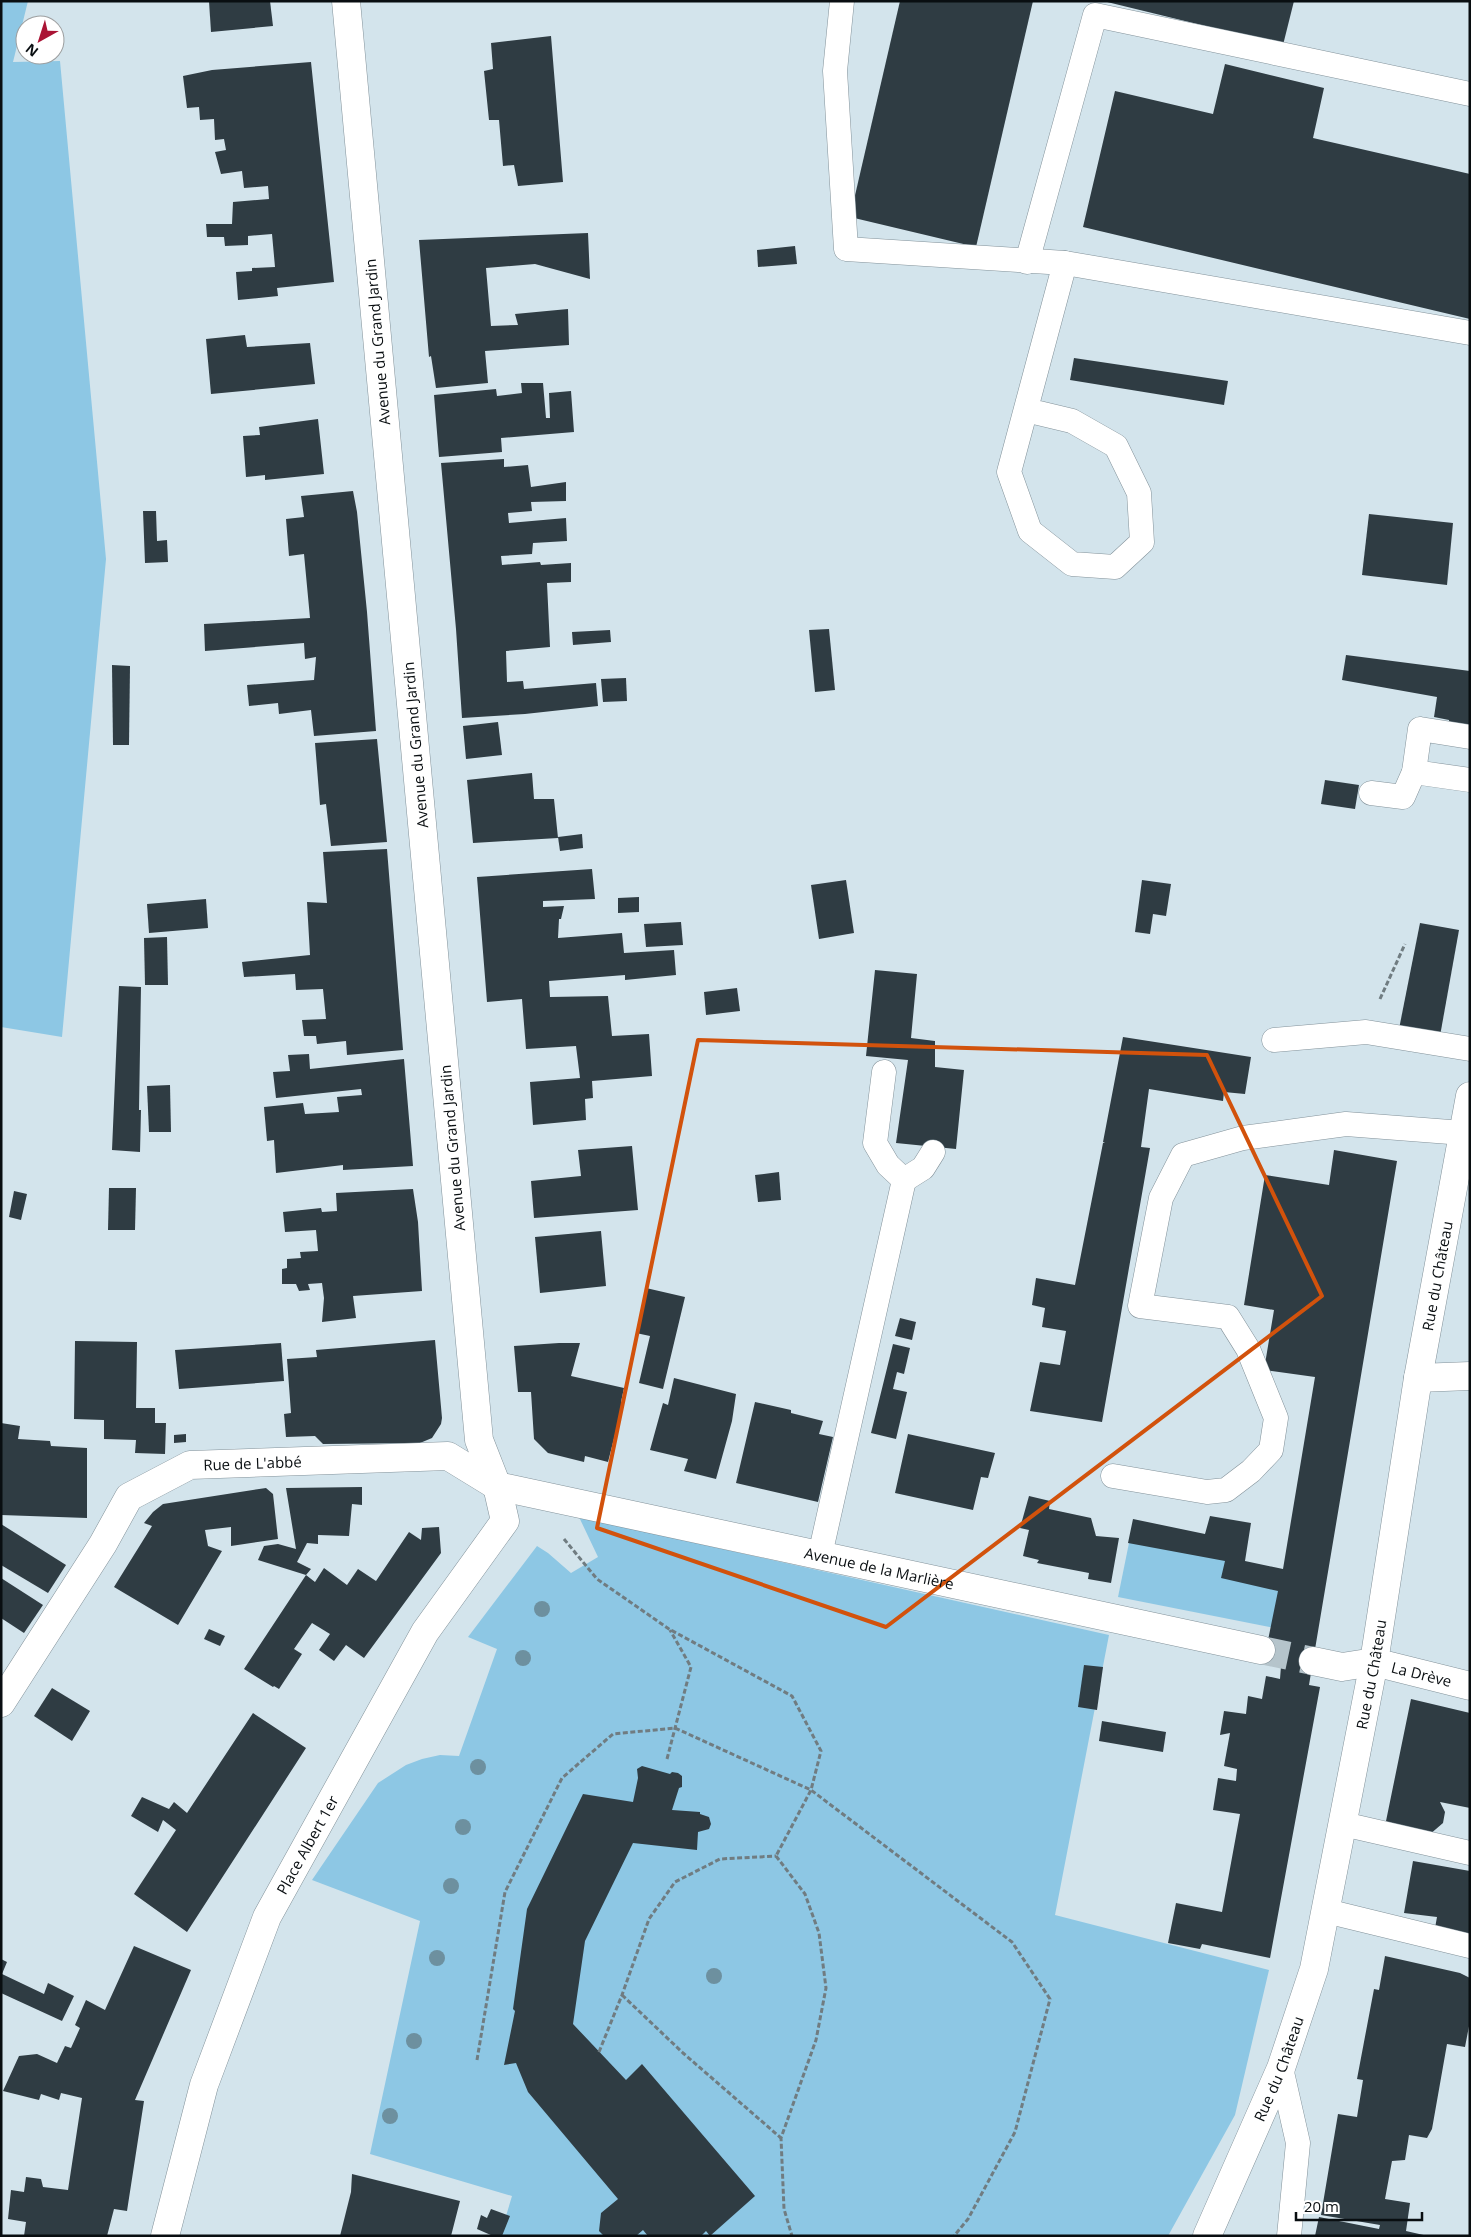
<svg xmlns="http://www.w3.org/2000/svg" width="1471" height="2237" viewBox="0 0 1471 2237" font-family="'Open Sans',sans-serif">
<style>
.green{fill:#8dc7e4}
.building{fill:#2f3c43}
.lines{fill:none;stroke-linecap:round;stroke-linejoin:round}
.street-tunnel{stroke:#b5c4cb;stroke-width:28;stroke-dasharray:28 14;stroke-linecap:butt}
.lane-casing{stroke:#83929a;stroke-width:25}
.street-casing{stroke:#83929a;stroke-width:29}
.path{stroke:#707c81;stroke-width:3;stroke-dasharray:5 2.5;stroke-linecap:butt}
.lane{stroke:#fff;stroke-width:24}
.street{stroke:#fff;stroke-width:28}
.tree{fill:#6d909f}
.marked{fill:none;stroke:#d2520c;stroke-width:4;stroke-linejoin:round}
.labels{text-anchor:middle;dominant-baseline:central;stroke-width:5;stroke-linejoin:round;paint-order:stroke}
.street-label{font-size:15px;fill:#090e11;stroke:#fff}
</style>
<rect width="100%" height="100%" fill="#d3e4ec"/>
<g class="green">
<path d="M1,1h27l-15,61 47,-1 46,498 -44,478 -61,-10z"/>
<path d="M579,1517l530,118 -54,280 214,55 -34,145 -67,121h-668l12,-40 -142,-42 50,-233 -108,-41 66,-97 28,-18 16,-6 18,-4 19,1 38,-107 -29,-12 69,-91 11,7 23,20 27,-16z"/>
<path d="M1130,1538l111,21 40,27 -7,42 -156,-31z"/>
</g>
<g class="building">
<path d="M209,1h61l3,25 -62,6z"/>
<path d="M900,1h133l-57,246 -126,-30z"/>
<path d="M1103,1h191l-11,44z"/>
<path d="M551,36l12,146 -45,4 -4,-21 -11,1 -4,-46h-10l-5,-49 9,-2 -2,-26z"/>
<path d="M311,62l23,220 -57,6 1,8 -40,4 -2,-28 16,-1v-3l23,-1 -3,-33 -24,2v9l-23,1 -1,-9h-17l-1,-13h26l1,-22 36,-3 -1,-13 -24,2 -2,-17 -21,3 -6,-22 11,-2 -2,-11 -9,1 -1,-21 -14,1 -1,-13 -12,1 -4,-32 29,-6z"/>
<path d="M1225,64l99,24 -11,50 157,36v145l-387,-92 32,-136 98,23z"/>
<path d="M588,233l2,46 -55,-15 -49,4 5,58 27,-1 -3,-11 53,-5 1,36 -84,6 3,32 -52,5 -5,-32 -2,1 -10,-117z"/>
<path d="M795,246l2,18 -39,3 -1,-17z"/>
<path d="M245,335l2,12 63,-4 5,41 -104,10 -5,-55z"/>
<path d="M1074,358l154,23 -4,24 -154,-25z"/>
<path d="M521,383h22l3,35h4l-1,-25 22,-2 3,41 -73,6 1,14 -63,5 -5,-62 62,-6 1,7 25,-3z"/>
<path d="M318,419l6,55 -59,6v-5l-19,2 -3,-41 17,-1 -1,-8z"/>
<path d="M504,459v8l24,-2 3,22 35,-5v19l-35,1 1,9 -24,2 1,10 57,-5 1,23 -34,2 -1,11 -31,2 1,9 38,-3 1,3 30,-2v19l-24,1 3,64 -44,4 1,31 16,-1 1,8 72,-6 2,23 -73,8 -63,4 -6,-89 -15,-166z"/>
<path d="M353,491l4,21 10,100 9,119 -62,5 -3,-26 -32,4 -1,-11 -29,3 -2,-21 67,-5 2,-23 -11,2 -1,-16 -99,8 -1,-27 106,-6 -6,-64 -15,2 -3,-37 18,-2 -3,-21z"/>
<path d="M143,511h13l1,30 10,-1 1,22 -23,1z"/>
<path d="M1369,514l84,9 -6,62 -85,-10z"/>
<path d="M829,629l6,61 -20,2 -6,-62z"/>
<path d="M610,630l1,12 -38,3 -1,-13z"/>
<path d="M1346,655l124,16v56l-21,-3v-4l-15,-3 3,-20 -95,-17z"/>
<path d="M112,665l18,1 -1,79h-16z"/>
<path d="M626,678l1,23 -24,1 -2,-23z"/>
<path d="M498,722l4,33 -36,4 -3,-33z"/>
<path d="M377,739l10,103 -56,4 -5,-42 -6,1 -5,-62z"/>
<path d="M532,773l2,26h20l4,39 -85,5 -6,-63z"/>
<path d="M1325,780l34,5 -4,24 -34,-5z"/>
<path d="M582,834l1,14 -23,3 -2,-14z"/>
<path d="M387,849l16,201 -56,5 -1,-14 -29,3 -1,-8h-12l-2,-16 24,-1 -3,-30 -27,1 -1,-16 -51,3 -2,-15 68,-7 -3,-53 20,1 -4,-51z"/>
<path d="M592,869l3,30 -52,2v6l21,-1 -3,13h-2l-1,19 64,-5 2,20 50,-3 2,25 -51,5v-5l-76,6 1,16 58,-1 4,40 37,-2 3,42 -60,5 1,17 -8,1 1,21 -53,5 -3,-43 50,-4 -4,-32 -50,3 -4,-50 -35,3 -10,-125z"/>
<path d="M846,880l8,53 -35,6 -8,-54z"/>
<path d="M1142,880l29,4 -5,32 -13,-2 -3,20 -15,-2z"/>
<path d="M639,897v15l-21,1v-15z"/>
<path d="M206,899l2,29 -59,5 -2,-29z"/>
<path d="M681,922l2,23 -37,2 -2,-23z"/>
<path d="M1420,923l39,7 -19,106 -41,-7z"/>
<path d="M167,937l1,48h-23l-1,-47z"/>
<path d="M875,970l42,4 -6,64 24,3v26l29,3 -8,79 -60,-6 12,-83 -42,-4z"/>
<path d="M119,986l22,1 -2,123h2l-1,42 -28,-2z"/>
<path d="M737,988l3,23 -34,4 -2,-23z"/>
<path d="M1123,1037l128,20 -6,37 -21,-2 -1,9 -74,-12 -8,58 9,1 -48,274 -72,-11 10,-49 20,3 6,-34 -24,-4 3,-19 -13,-3 4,-27 39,7 28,-142 2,-1h-2z"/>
<path d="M309,1054l1,15 94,-10 9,107 -70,4v-5l-67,8 -2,-33 -7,1 -3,-34 39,-4 2,11 34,-2 -2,-15 25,-2 -1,-6 -85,9 -3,-26 17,-1 -2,-16z"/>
<path d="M170,1085l1,47h-22l-2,-46z"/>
<path d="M632,1146l6,64 -104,8 -3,-37 50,-5 -3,-26z"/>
<path d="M1334,1150l63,11 -88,524 11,2 -50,271 -68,-14 -2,5 -32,-6 8,-40 46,9 18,-98 -27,-4 5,-32 18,3 1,-12 -13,-3 6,-33 -10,2 4,-24 22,3 2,-18 14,3 4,-23 14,3 2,-26 -16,-3 12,-59 -57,-13 4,-17 -97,-18 5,-24 72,15 5,-18 41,7 -6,38 38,8 32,-192 -51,-7 10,-60 -30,-5 21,-130 64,10z"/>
<path d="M779,1172l2,28 -23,2 -3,-27z"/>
<path d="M109,1188h27l-1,42h-27z"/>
<path d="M413,1189l5,33 4,69 -69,5 3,22 -34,4 2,-24 -2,-15 -14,1 2,6 -11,1 -3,-7h-14v-15l5,-1v-9l14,-1 -1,-6 18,-1 -2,-21 -31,2 -2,-20 38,-4 1,4 15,-1 -1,-18z"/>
<path d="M14,1191l13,3 -6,26 -12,-3z"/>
<path d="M601,1231l5,55 -66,7 -5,-56z"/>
<path d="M646,1288l39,9 -22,92 -24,-6 11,-47 -14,-3z"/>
<path d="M900,1318l16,4 -4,18 -17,-4z"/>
<path d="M435,1340l7,78 -1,6 -9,14 -12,5 -97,1 -8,-8 -29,1 -2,-23 7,-1 -4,-54 30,-2 -1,-7z"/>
<path d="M75,1341l62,1 -1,66h19v15h11l-1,31 -30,-1 1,-13 -32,-1v-19l-30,-1z"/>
<path d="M281,1343l3,38 -105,8 -4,-39z"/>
<path d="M559,1343h21l-9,33 53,12 -3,14 2,1 -15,59 -23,-6 -1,6 -36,-9 -14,-14 -3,-47h-13l-4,-46z"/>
<path d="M893,1344l17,4 -6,26 -7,-2 -4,17 14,3 -11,47 -25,-6z"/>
<path d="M674,1378l62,16 -4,27 -16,58 -32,-8 4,-12 -38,-9 13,-47 5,2z"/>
<path d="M755,1402l36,8v3l32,8 -4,13 14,3 -15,65 -82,-19z"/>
<path d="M1,1423l19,3 -2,13 32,2 1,5 36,2v70l-86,-3z"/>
<path d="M186,1434v8l-12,1v-8z"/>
<path d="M908,1434l87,19 -7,25 -7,-1 -8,33 -78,-17z"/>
<path d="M362,1487v18l-10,-1 -3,32 -31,-1v9l-11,-1 -10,19 14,7 -5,6 -48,-15 6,-14 14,-2 18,5 -10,-61z"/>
<path d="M266,1488l7,6 5,45 -47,7v-19l-26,3 3,16 14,5 -44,74 -64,-38 38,-61 -8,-3 9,-11 10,-8z"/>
<path d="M1029,1496l21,5 -1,8 42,9 5,18 23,2 -8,45 -23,-4 1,-6 -52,-10 2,-3 -16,-4 6,-26 -9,-2z"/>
<path d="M1,1524l65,41 -18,28 -47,-28z"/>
<path d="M439,1527l2,26 -77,105 -18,-13 -12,16 -15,-11 11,-16 -18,-11 -18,26 8,5 -23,35 -5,-3 -1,1 -29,-18 62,-94 9,7 9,-14 23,17 11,-16 18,12 33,-49 12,8 1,-12z"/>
<path d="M1,1578l42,27 -19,28 -23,-15z"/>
<path d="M209,1629l16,7 -5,10 -16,-7z"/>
<path d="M1084,1665l19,2 -6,43 -19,-3z"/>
<path d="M52,1688l38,23 -18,30 -38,-25z"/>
<path d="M1411,1699l59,14v95l-30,-6 5,10 -2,11 -14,12 -44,-9z"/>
<path d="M253,1713l53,35 -119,184 -53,-38 42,-64 -13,-10 -5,12 -27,-16 11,-19 27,12 5,-7 13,11z"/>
<path d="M1102,1721l64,11 -3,20 -64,-11z"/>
<path d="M642,1766l28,8 2,-2 6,1 4,3v11l-3,1 -7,22 28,2v2l9,3 2,7 -2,5 -11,3 -1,18 -64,-7 -48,98 -12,83 53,56 16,-16 113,132 -45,40 -4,-5 -5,5h-53l-5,-6 -7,6h-32l-5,-5 2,-18 17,-14 -90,-107 -12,-29 -12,2 11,-54 -2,-2 14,-100 56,-115 50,8 5,-24 -1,-9z"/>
<path d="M1413,1861l57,10v63l-35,-6 2,-11 -33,-4z"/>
<path d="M134,1946l57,24 -56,130 9,1 -17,110 -13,-2 -7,27h-83l2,-14 -18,-3 3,-29 13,2 2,-15 15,2 2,8 25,3 14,-92 -21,-5 -2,7 -18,-6 -2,6 -36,-9 16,-35 18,-2 20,9 8,-17 6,2 9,-20 -5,-3 11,-25 19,10z"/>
<path d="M1385,1956l75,17 10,5v43l-5,26 -18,-3 -15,85 -5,9 -18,-3 -4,25 -13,1 -7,38 25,4 -4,28 22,5h-113l4,-19 60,12 1,-4 -59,-10 17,-101 19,3 6,-37 -6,-1 17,-90 5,1z"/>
<path d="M1,1959l6,3 -5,12 42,20 4,-11 26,13 -12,25 -61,-28z"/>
<path d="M352,2174l108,27 -9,35h-111l11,-44z"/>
<path d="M491,2209l19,7 -8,20h-9l-16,-7 4,-14 6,3z"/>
</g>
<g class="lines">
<path class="street-tunnel" d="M1261,1650l52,11"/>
<g class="lane-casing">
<g id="lane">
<path d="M842,1l-7,70 11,178 219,14 405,70"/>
<path d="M1027,262l68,-247 375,79"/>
<path d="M1026,410l46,11 44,25 23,47 3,49 -27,25 -43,-3 -42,-33 -21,-59 56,-209"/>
<path d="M1414,772l56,8"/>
<path d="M1371,793l32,4 11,-25 6,-43 50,8"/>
<path d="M1274,1040l92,-8 104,17"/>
<path d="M904,1180l19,-12 10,-16"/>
<path d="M1113,1476l94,16 19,-2 25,-19 20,-21 5,-32 -28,-69 -20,-32 -88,-11 21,-108 22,-43 60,-17 103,-14 117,9"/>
<path d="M820,1555l84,-375 -16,-15 -13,-22 9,-71"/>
<path d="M1343,1824l127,29"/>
<path d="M1326,1911l144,35"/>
<path d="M1281,2068l17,75 -9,93"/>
</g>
</g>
<g class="street-casing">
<g id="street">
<path d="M1418,1378l52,-2"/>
<path id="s1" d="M1313,1661l29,6 32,-5 96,24"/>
<path id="s2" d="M1,1703l102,-159 26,-47 61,-32 258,-9 49,30 764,164"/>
<path id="s3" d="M165,2236l39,-151 63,-168 158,-285 80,-111 -8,-35 -18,-46 -133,-1439"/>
<path id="s4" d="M1207,2236l74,-168 33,-99 60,-307 44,-284 52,-282"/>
</g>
</g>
<g class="path">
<path d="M1380,999l25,-55"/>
<path d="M564,1539l33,40 72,50 123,67 29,55 -10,39 -35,66"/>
<path d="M667,1759l24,-92 -21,-37"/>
<path d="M776,1856l29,38 14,39 7,55 -10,52 -35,98 3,71 8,27"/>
<path d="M622,1995l61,58 98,85"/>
<path d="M599,2052l23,-57 27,-76 26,-37 45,-23 56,-3"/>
<path d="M477,2060l28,-168 57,-114 51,-44 62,-6 136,62 201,152 38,57 -35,133 -47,87 -14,17"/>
</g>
<use href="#lane" class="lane"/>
<use href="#street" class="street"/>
</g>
<g class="tree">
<circle cx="542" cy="1609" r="8"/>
<circle cx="523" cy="1658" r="8"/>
<circle cx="478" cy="1767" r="8"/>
<circle cx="463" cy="1827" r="8"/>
<circle cx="451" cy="1886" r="8"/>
<circle cx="437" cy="1958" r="8"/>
<circle cx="714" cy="1976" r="8"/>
<circle cx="414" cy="2041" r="8"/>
<circle cx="390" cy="2116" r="8"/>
</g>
<path class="marked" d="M698,1040l509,15 115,241 -436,331 -289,-99z"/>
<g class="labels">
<g class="street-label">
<text transform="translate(377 342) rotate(-95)">Avenue du Grand Jardin</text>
<text transform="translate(415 745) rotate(-95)">Avenue du Grand Jardin</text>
<text transform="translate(452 1148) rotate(-95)">Avenue du Grand Jardin</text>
<text stroke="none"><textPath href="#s4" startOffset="992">Rue du Château</textPath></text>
<text stroke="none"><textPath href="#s2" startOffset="374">Rue de L'abbé</textPath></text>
<text stroke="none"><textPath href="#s2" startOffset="1018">Avenue de la Marlière</textPath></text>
<text stroke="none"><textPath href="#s1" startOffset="111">La Drève</textPath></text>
<text stroke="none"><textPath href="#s4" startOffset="588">Rue du Château</textPath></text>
<text stroke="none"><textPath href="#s3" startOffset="418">Place Albert 1er</textPath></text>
<text stroke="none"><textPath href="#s4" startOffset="182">Rue du Château</textPath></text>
</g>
</g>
<rect width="1471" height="2237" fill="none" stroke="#090e11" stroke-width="5"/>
<g transform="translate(40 40) rotate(219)"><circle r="24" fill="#ffffff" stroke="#9d9fa0"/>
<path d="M0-4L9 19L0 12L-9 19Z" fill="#aa1435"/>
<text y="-8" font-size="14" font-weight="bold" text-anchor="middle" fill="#090e11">N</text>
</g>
<path d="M1296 2212v8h126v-8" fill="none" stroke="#090e11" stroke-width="2.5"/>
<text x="1304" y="2212" font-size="15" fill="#090e11" stroke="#ffffff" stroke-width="4" paint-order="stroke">20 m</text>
</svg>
